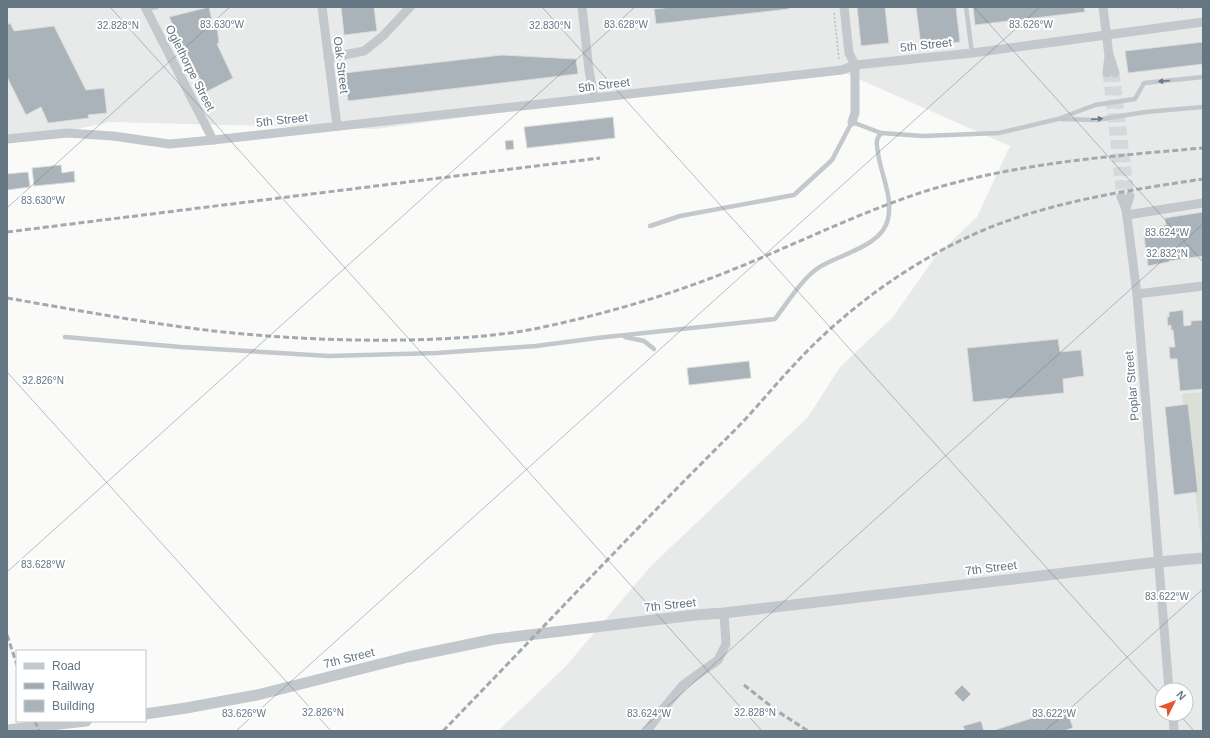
<svg xmlns="http://www.w3.org/2000/svg" width="1210" height="738" viewBox="0 0 1210 738" font-family="Helvetica,sans-serif">
<style>
.built{fill:#e8e9e9;fill-rule:evenodd}
.green{fill:#dadfd7}
.building{fill:#aab3b9;stroke:#dcdcda}
.lines{fill:none;stroke-linecap:round;stroke-linejoin:round}
.minor-tunnel{stroke:#d5d9db;stroke-width:9;stroke-dasharray:9 4.5;stroke-linecap:butt}
.path{stroke:#bbbfc2;stroke-width:1.5;stroke-dasharray:2 2;stroke-linecap:butt}
.service{stroke:#c3c8cc;stroke-width:4.5}
.minor{stroke:#c3c8cc;stroke-width:9}
.tertiary{stroke:#c3c8cc;stroke-width:11}
.rail{stroke:#a2aab0;stroke-width:3;stroke-dasharray:6 3;stroke-linecap:butt}
.oneway{fill:#6a7a87}
.ticks{fill:none;stroke:#657683;stroke-width:1;stroke-opacity:0.45}
.labels{text-anchor:middle;dominant-baseline:central;stroke-width:4;stroke-linejoin:round;paint-order:stroke}
.street-label{font-size:12px;fill:#657683;stroke:#fff}
.ticks-label{font-size:10px;text-anchor:middle;fill:#657683;stroke:#fff;stroke-width:4;stroke-linejoin:round;paint-order:stroke}
</style>
<rect width="100%" height="100%" fill="#fafaf8"/>
<path class="built" d="M7,7h1196v724h-705l68,-65 85,-100 157,-149 32,-50 53,-50 42,-60 42,-40 33,-71 -172,-76 -144,17 -318,42 -265,-7 -104,21zM1162,690h24v24h-24z"/>
<path class="green" d="M1203,392v155h-1l-20,-153z"/>
<g class="building">
<path d="M209,7l4,18h4l2,18 -2,1 16,34 -27,14 -37,-75z"/>
<path d="M341,7h33l3,24 -33,4z"/>
<path d="M672,7h117v2l-133,15 -2,-15z"/>
<path d="M857,7h28l4,36 -28,3z"/>
<path d="M916,7h40l4,35 -39,4z"/>
<path d="M973,7h111l1,5 -110,13z"/>
<path d="M10,23l4,8 40,-5 32,64 18,-2 3,25 -19,2 1,3 -41,5 -7,-16 -15,8 -19,-38v-52z"/>
<path d="M1203,42v22l-75,9 -3,-22z"/>
<path d="M502,55l74,4 2,15 -230,27 -4,-28z"/>
<path d="M613,117l2,21 -88,10 -3,-21z"/>
<path d="M513,140l1,9 -8,1 -1,-9z"/>
<path d="M61,165l1,8 12,-2 1,11 -41,4 -2,-18z"/>
<path d="M28,172l2,15 -23,3v-16z"/>
<path d="M1203,212v44l-34,5v1l-21,4 -4,-29 16,-2 -1,-9 7,-1 -1,-7z"/>
<path d="M1183,310l1,16 7,-1v-4l12,-1v69l-23,2 -3,-32h-7l-1,-12h6l-2,-17h-2v-5l-3,1 -1,-9h2v-5z"/>
<path d="M1058,339l2,13 21,-2 3,26 -21,3 1,14 -91,9 -6,-54z"/>
<path d="M749,361l2,17 -62,7 -2,-17z"/>
<path d="M1188,404l10,88 -24,3 -9,-88z"/>
<path d="M962,685l9,9 -8,8 -9,-9z"/>
<path d="M1066,707l7,21 -10,3h-71z"/>
<path d="M981,721l3,10h-19l-2,-5z"/>
</g>
<g class="lines">
<g class="minor-tunnel">
<path d="M1107,73l14,124"/>
<path d="M1115,73l15,123"/>
</g>
<g class="path">
<path d="M1177,8l13,-1"/>
<path d="M834,13l5,46"/>
</g>
<g class="service">
<path d="M966,7l6,46"/>
<path d="M146,9l11,-2"/>
<path d="M1061,119l36,1 48,-8 58,-5"/>
<path d="M650,226l30,-10 114,-21 38,-35 20,-38 29,11 42,3 76,-3 59,-14 37,-14 40,-6 9,-16 59,-6"/>
<path d="M65,337l116,10 148,9 108,-3 99,-7 61,-8 178,-19c12,-16 27,-40 43,-51 21,-14 64,-21 70,-49 5,-23 -7,-44 -10,-66 0,-3 -2,-8 -1,-12 0,-3 3,-6 4,-8"/>
<path d="M625,337l19,4 10,8"/>
</g>
<g class="minor">
<path d="M145,7l68,133"/>
<path d="M322,7l15,119"/>
<path d="M582,7l7,63 5,28"/>
<path d="M844,7l5,46 6,12v48l-3,9"/>
<path d="M1103,7l6,49 -2,17"/>
<path d="M1110,57l5,16"/>
<path d="M328,58l36,-7 19,-15 27,-29"/>
<path d="M7,139l60,-6 46,3 56,8 44,-4 381,-42 248,-28 13,-5 117,-12 231,-31"/>
<path d="M1121,197l5,12 11,85 32,396"/>
<path d="M1126,209l4,-13"/>
<path d="M1127,215l76,-12"/>
<path d="M1137,294l66,-8"/>
<path d="M1173,714l1,17"/>
<path d="M647,731l16,-22 20,-24 35,-25 8,-16 -2,-31"/>
</g>
<g class="tertiary">
<path d="M145,714l41,-6 71,-13 151,-38 87,-18 200,-24 29,-2 434,-51 45,-4"/>
<path d="M7,730l79,-9"/>
</g>
<g class="rail">
<path d="M7,232l593,-74"/>
<path d="M7,298c69,12 138,25 207,33 63,7 127,10 191,9 43,-1 87,-3 129,-11 58,-12 116,-28 172,-49 75,-28 147,-66 223,-90 89,-27 182,-34 274,-42"/>
<path d="M7,635l10,30"/>
<path d="M744,685l33,26 31,20"/>
<path d="M35,721l4,10"/>
<path d="M443,731c97,-100 192,-202 291,-300 21,-21 39,-44 59,-65 52,-57 121,-107 193,-137 69,-28 143,-39 217,-50"/>
</g>
</g>
<defs><path id="oneway-solid" d="M-6-.8H1V-3.2L6.5 0L1 3.2V.8H-6Z"/></defs>
<g class="oneway">
<use href="#oneway-solid" transform="translate(1164 81) rotate(175)"/>
<use href="#oneway-solid" transform="translate(1097 119) rotate(-4)"/>
</g>
<path class="ticks" d="M110,7l652,724M542,7l620,689M974,7l229,255M7,208l223,-201M7,372l324,359M7,572l628,-565M1179,714l15,17M236,731l804,-724M640,731l563,-507M1045,731l158,-142"/>
<g class="labels">
<g class="street-label">
<text transform="translate(926 45) rotate(-6)">5th Street</text>
<text transform="translate(341 65) rotate(83)">Oak Street</text>
<text transform="translate(190 68) rotate(63)">Oglethorpe Street</text>
<text transform="translate(604 85) rotate(-7)">5th Street</text>
<text transform="translate(282 120) rotate(-6)">5th Street</text>
<text transform="translate(1132 386) rotate(-95)">Poplar Street</text>
<text transform="translate(991 568) rotate(-7)">7th Street</text>
<text transform="translate(670 605) rotate(-6)">7th Street</text>
<text transform="translate(349 658) rotate(-14)">7th Street</text>
</g>
</g>
<g class="ticks-label">
<text x="222" y="28">83.630°W</text>
<text x="626" y="28">83.628°W</text>
<text x="1031" y="28">83.626°W</text>
<text x="118" y="29">32.828°N</text>
<text x="550" y="29">32.830°N</text>
<text x="43" y="204">83.630°W</text>
<text x="1167" y="236">83.624°W</text>
<text x="1167" y="257">32.832°N</text>
<text x="43" y="384">32.826°N</text>
<text x="43" y="568">83.628°W</text>
<text x="1167" y="600">83.622°W</text>
<text x="323" y="716">32.826°N</text>
<text x="755" y="716">32.828°N</text>
<text x="244" y="717">83.626°W</text>
<text x="649" y="717">83.624°W</text>
<text x="1054" y="717">83.622°W</text>
</g>
<rect width="1210" height="738" fill="none" stroke="#657683" stroke-width="16"/>
<rect x="16" y="650" width="130" height="72" fill="#ffffff" stroke="#c1c8cd"/>
<rect x="24" y="663" width="20" height="6" fill="#c3c8cc" stroke="#c1c8cd"/>
<text x="52" y="670" font-size="12" fill="#657683">Road</text>
<rect x="24" y="683" width="20" height="6" fill="#a2aab0" stroke="#c1c8cd"/>
<text x="52" y="690" font-size="12" fill="#657683">Railway</text>
<rect x="24" y="700" width="20" height="12" fill="#aab3b9" stroke="#c1c8cd"/>
<text x="52" y="710" font-size="12" fill="#657683">Building</text>
<g transform="translate(1174 702) rotate(48)"><circle r="19" fill="#ffffff" stroke="#c1c8cd"/>
<path d="M0-3L7 15L0 10L-7 15Z" fill="#e4572e"/>
<text y="-6" font-size="11" font-weight="bold" text-anchor="middle" fill="#657683">N</text>
</g>
</svg>
